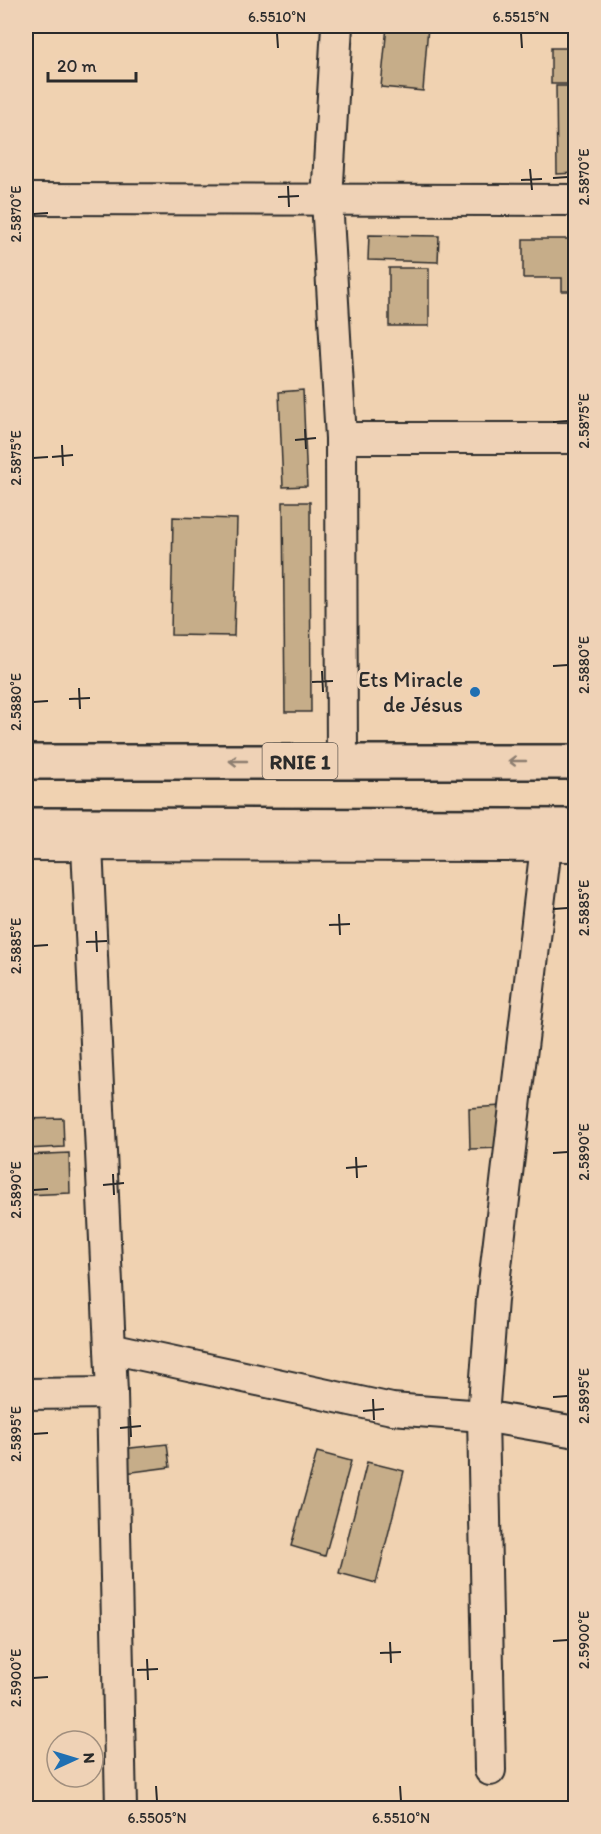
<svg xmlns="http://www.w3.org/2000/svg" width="601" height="1834" viewBox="0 0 601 1834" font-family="Itim,sans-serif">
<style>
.building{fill:#c6ad89;stroke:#2b2b2b;stroke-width:1.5}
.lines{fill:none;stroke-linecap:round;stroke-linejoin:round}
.minor-casing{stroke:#2b2b2b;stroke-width:34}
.trunk-casing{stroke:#2b2b2b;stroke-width:38}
.minor{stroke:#efd2b6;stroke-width:30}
.trunk{stroke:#efd2b6;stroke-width:33}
.oneway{stroke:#8d7e70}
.ticks{fill:none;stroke:#2b2b2b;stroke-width:2}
.poi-dot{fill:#1f6fb2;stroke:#efd2b6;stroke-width:2}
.labels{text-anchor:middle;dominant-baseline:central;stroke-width:6;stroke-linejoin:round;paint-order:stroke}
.shield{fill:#efd2b6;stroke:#665d55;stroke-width:1.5}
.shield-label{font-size:21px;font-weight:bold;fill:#2b2b2b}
.poi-label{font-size:22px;fill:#2b2b2b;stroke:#efd2b6;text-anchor:end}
.neatline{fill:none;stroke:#2b2b2b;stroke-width:2}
.ticks-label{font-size:15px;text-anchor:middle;fill:#2b2b2b}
</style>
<rect width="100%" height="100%" fill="#f0d2b1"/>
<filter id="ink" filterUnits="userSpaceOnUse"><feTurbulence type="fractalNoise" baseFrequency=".0167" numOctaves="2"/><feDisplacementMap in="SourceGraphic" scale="12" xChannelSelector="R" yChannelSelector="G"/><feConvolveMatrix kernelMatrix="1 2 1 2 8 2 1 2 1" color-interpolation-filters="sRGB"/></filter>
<g filter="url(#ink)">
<g class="building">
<path d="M387,26h41l-5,65 -42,-4z"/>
<rect x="26" y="39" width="4" height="38"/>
<rect x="551" y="48" width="25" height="36"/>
<path d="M556,86h20v87l-19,1z"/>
<path d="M369,235l70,1 -1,26 -70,-2z"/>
<path d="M523,239h53v52h-14v-13h-39z"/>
<rect x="389" y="268" width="40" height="58"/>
<path d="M303,390l4,96 -24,1 -4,-95z"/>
<path d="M283,502h27l1,210h-26z"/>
<path d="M173,517l64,2 -3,117 -63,-1z"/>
<path d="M501,1106l2,42 -33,1 -1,-41z"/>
<path d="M63,1118l1,29 -38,2v-30z"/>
<path d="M69,1153l1,40 -44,2v-40z"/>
<path d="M167,1444l3,23 -45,6 -3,-24z"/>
<path d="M317,1452l34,9 -26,95 -34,-10z"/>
<path d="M367,1462l37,9 -28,112 -37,-10z"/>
<path d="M572,1582h4v23l-2,1z"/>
</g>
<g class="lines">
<g class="minor-casing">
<g id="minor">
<path d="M337,26l-10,174 14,238 1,323"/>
<path d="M26,199l550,1"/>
<path d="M341,438h235"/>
<path d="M26,845l550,1"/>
<path d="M87,846l25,547 9,415"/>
<path d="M110,1348l282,61 91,7 93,16"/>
<path d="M26,1394l86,-1"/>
<path d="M490,1770l-7,-354 9,-116 54,-454"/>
</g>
</g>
<g class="trunk-casing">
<g id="trunk">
<path d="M26,762h550"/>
<path d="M26,825l550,1"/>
</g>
</g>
<use href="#minor" class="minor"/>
<use href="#trunk" class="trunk"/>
</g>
<defs><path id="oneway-shaft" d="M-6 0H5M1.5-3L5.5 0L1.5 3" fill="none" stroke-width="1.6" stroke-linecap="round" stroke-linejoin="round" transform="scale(1.5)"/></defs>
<g class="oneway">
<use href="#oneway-shaft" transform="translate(238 761) rotate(180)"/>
<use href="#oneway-shaft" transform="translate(517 761) rotate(-180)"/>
</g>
</g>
<path class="ticks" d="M277,33l1,15M521,33l1,15M530,169l2,21M553,178l15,-1M521,180l21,-1M288,186l1,21M278,197l21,-1M33,214l15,-1M553,422l15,-1M305,429l1,20M295,440l21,-2M62,445l1,21M52,457l21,-2M33,458l15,-1M553,666l15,-1M322,671l1,21M312,682l21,-1M79,688l1,21M69,699l21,-1M33,702l15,-1M553,909l15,-1M339,914l1,21M329,925l21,-1M96,931l1,21M86,942l21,-1M33,946l15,-1M553,1153l15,-1M356,1157l1,21M346,1168l21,-2M113,1174l1,21M103,1185l21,-2M33,1190l15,-1M553,1397l15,-1M373,1399l1,21M363,1411l21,-2M130,1416l1,21M120,1428l21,-2M33,1434l15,-1M553,1641l15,-1M390,1642l1,21M380,1653l21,-1M147,1659l1,21M137,1670l21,-1M33,1678l15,-1M156,1786l1,15M400,1786l1,15"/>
<circle class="poi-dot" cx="475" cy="692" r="6"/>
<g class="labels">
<rect class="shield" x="262.5" y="743" width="75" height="36" rx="4.5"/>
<g class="shield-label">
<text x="300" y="761">RNIE 1</text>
</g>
<g class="poi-label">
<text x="463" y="679">Ets Miracle<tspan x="463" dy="25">de Jésus</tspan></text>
</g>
</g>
<rect width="601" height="1834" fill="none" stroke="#efd2b6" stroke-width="66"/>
<g transform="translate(75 1759) rotate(86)"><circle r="28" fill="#efd2b6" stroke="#a18f7e" stroke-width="1.5"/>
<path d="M0-4.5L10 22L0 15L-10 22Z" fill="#1f6fb2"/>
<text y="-9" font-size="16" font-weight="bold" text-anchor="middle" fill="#2b2b2b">N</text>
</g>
<path d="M48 72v9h88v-9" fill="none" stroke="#2b2b2b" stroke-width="3"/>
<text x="57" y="72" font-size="18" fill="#2b2b2b" stroke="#efd2b6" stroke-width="4.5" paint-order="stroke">20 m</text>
<rect x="33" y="33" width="535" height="1768" class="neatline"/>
<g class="ticks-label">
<text x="277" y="22">6.5510°N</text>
<text x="521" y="22">6.5515°N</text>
<text transform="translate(584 177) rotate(-90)" y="5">2.5870°E</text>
<text transform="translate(16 214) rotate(-90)" y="5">2.5870°E</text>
<text transform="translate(584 421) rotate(-90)" y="5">2.5875°E</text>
<text transform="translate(16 458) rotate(-90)" y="5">2.5875°E</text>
<text transform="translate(584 665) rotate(-90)" y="5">2.5880°E</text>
<text transform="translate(16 702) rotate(-90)" y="5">2.5880°E</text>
<text transform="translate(584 908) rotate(-90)" y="5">2.5885°E</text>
<text transform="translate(16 946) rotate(-90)" y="5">2.5885°E</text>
<text transform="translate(584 1152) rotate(-90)" y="5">2.5890°E</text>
<text transform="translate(16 1190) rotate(-90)" y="5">2.5890°E</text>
<text transform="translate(584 1396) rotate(-90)" y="5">2.5895°E</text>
<text transform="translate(16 1434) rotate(-90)" y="5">2.5895°E</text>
<text transform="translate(584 1640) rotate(-90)" y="5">2.5900°E</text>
<text transform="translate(16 1678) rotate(-90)" y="5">2.5900°E</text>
<text x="157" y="1823">6.5505°N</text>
<text x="401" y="1823">6.5510°N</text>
</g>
</svg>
